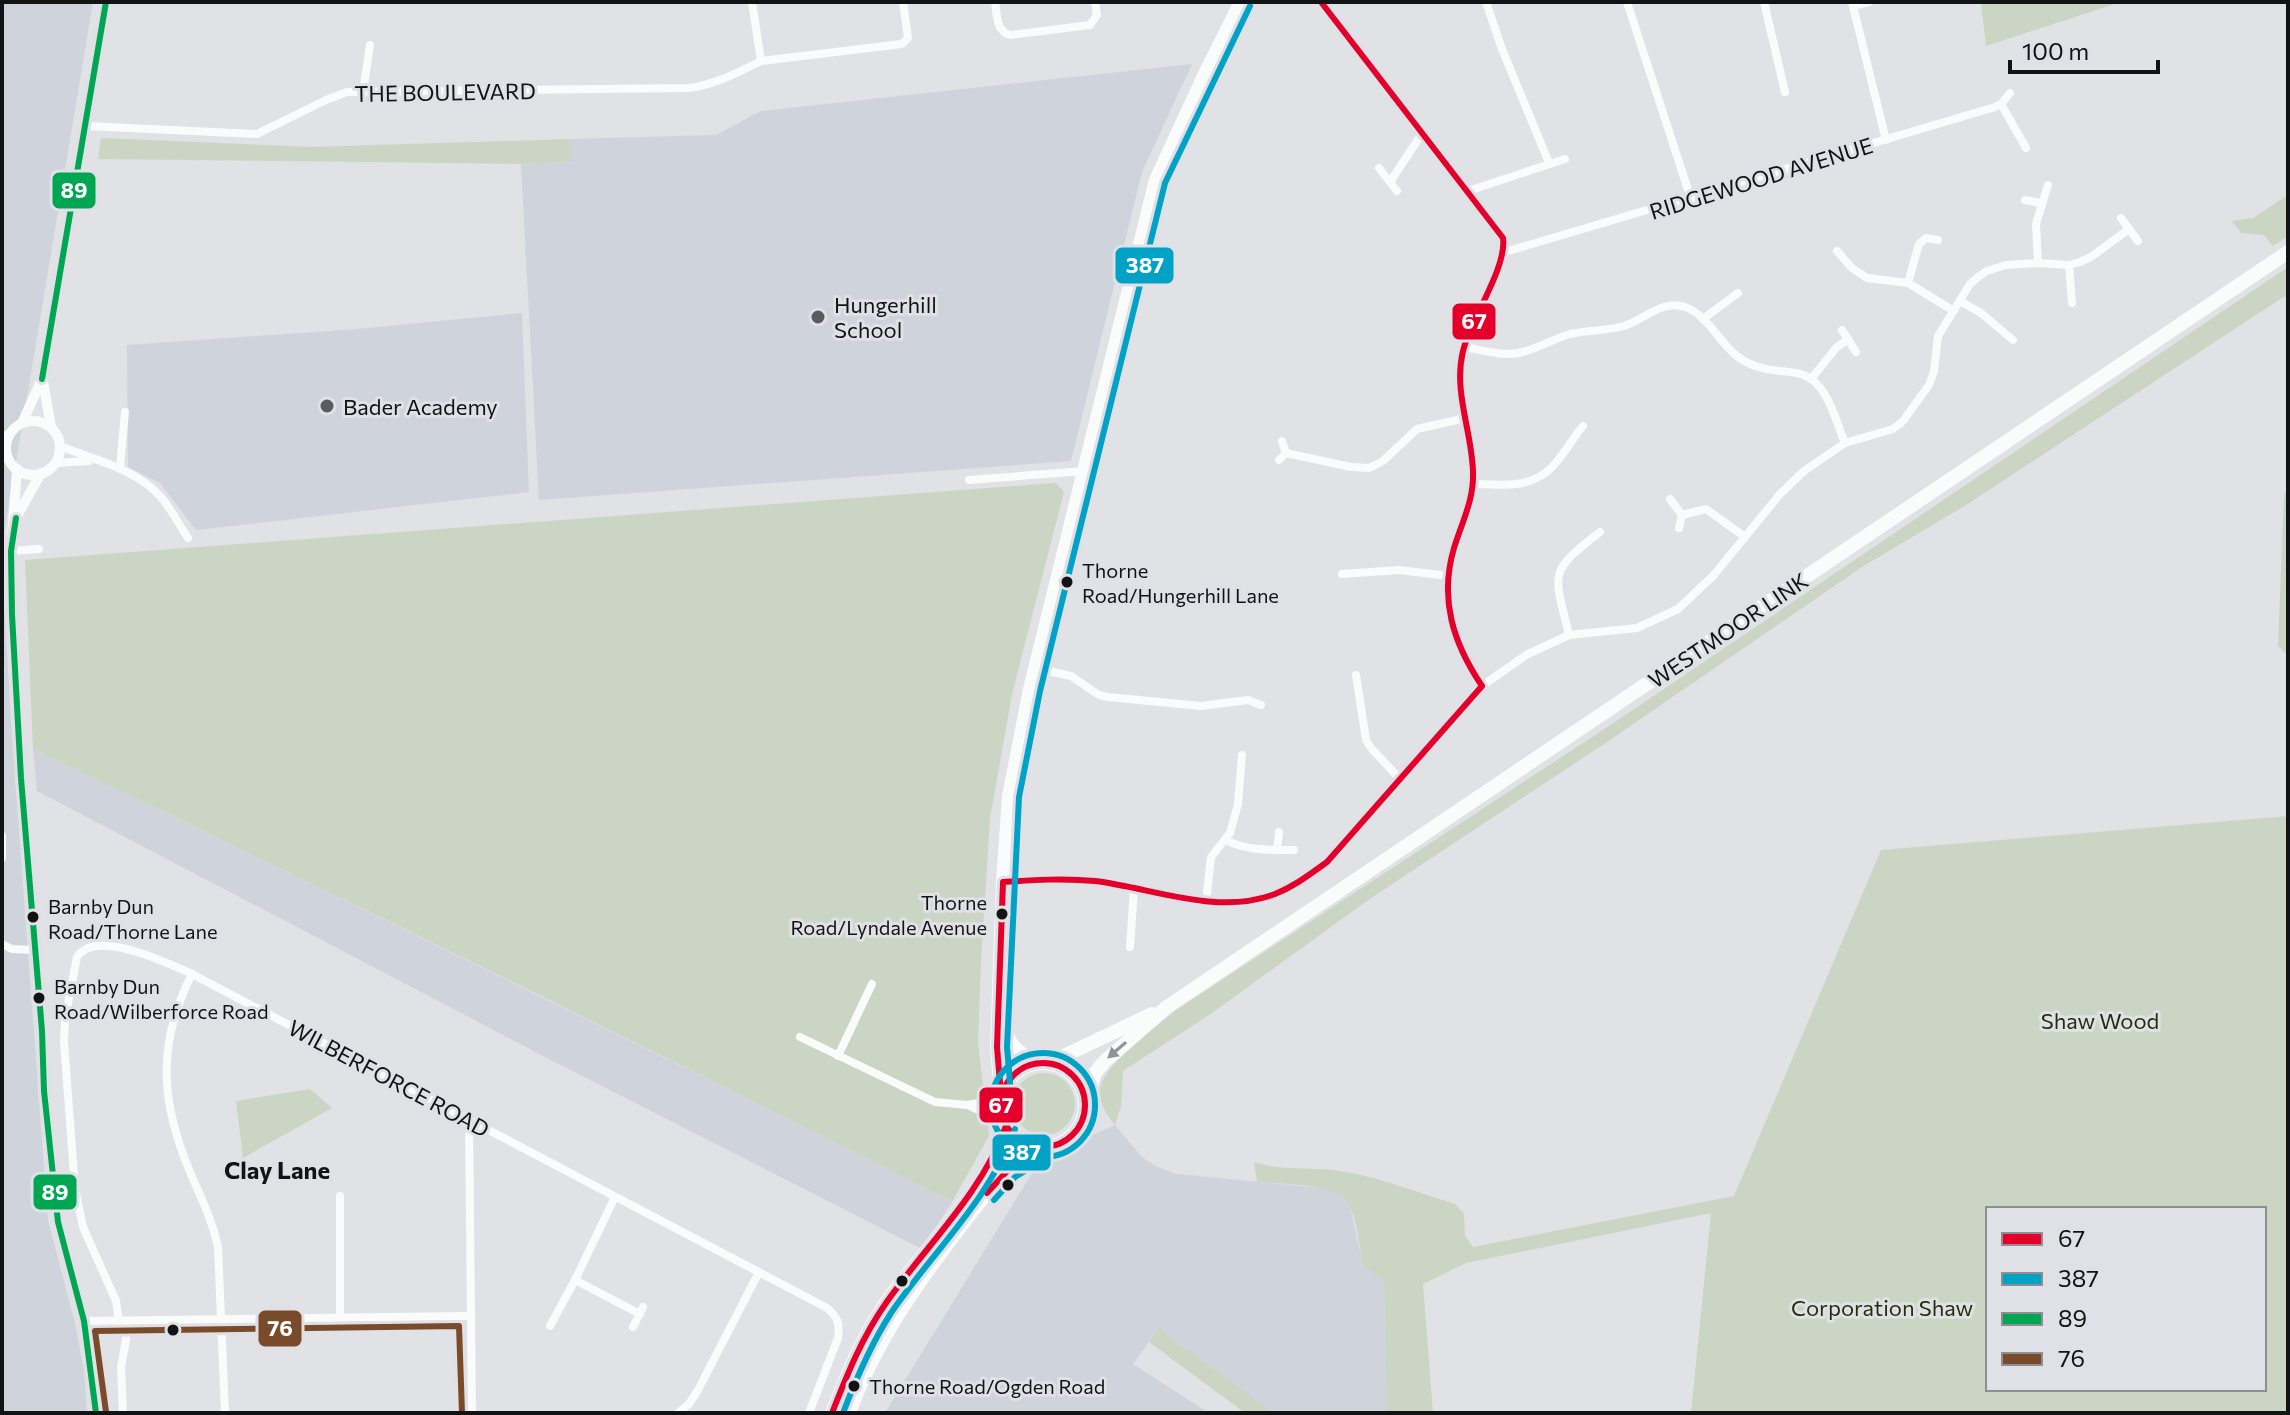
<svg xmlns="http://www.w3.org/2000/svg" width="2290" height="1415" viewBox="0 0 2290 1415" font-family="Commissioner,sans-serif">
<style>
.built{fill:#cfd3db}
.green{fill:#cbd5c3;fill-rule:evenodd}
.lines{fill:none;stroke-linecap:round;stroke-linejoin:round}
.minor{stroke:#fafbfb;stroke-width:8}
.tertiary{stroke:#fafbfb;stroke-width:10}
.primary{stroke:#fafbfb;stroke-width:14}
.trunk{stroke:#fafbfb;stroke-width:14}
.bus-1-casing{stroke:#dfe1e6;stroke-width:12}
.bus-2-casing{stroke:#dfe1e6;stroke-width:12}
.bus-3-casing{stroke:#dfe1e6;stroke-width:12}
.bus-4-casing{stroke:#dfe1e6;stroke-width:12}
.bus-1{stroke:#e4002b;stroke-width:6}
.bus-2{stroke:#01a2c5;stroke-width:6}
.bus-3{stroke:#00a651;stroke-width:6}
.bus-4{stroke:#7a4b2a;stroke-width:6}
.oneway{fill:#929393}
.poi-dot{fill:#5a5b5d;stroke:#dfe1e6;stroke-width:3}
.bus-dot{fill:#121314;stroke:#dfe1e6;stroke-width:3}
.labels{text-anchor:middle;dominant-baseline:central;stroke-width:6;stroke-linejoin:round;paint-order:stroke}
.bus-label{font-size:20px;fill:#121314;stroke:#dfe1e6;text-anchor:start}
.street-label{font-size:22px;fill:#121314;stroke:#dfe1e6}
.poi-label{font-size:22px;fill:#121314;stroke:#dfe1e6;text-anchor:start}
.park-label{font-size:22px;fill:#1f3007;stroke:#dfe1e6}
.neighbourhood-label{font-size:24px;font-weight:bold;fill:#121314;stroke:#dfe1e6}
.line-badge{stroke:#dfe1e6;stroke-width:3}
.badge-label{font-size:22px;text-anchor:middle;font-weight:bold;fill:#fff}
</style>
<rect width="100%" height="100%" fill="#e0e2e5"/>
<g class="built">
<path d="M2,2h91l-91,544z"/>
<path d="M1192,64l-50,108 -71,289 -532,39 -18,-336 50,-3 -1,-22 146,-4 45,-24z"/>
<path d="M522,313l7,179 -333,38 -36,-47 -32,-16 -1,-122 230,-16z"/>
<path d="M2,570l10,167 36,483 27,103 9,48 3,42h-85z"/>
<path d="M33,749l224,108 536,264 159,81 -30,47 -375,-191 -510,-267z"/>
<path d="M1115,1125l27,32 13,9 21,8 147,14 18,6 9,11 13,61 21,15 3,132h-113l-115,-85 -26,36 76,49h-324l147,-240 30,-24z"/>
</g>
<g class="green">
<path d="M1981,2h140l-135,44z"/>
<path d="M101,138l211,9 258,-8 2,22 -51,3 -423,-5z"/>
<path d="M2288,195v41l-15,10 -9,-11 -23,-2 -9,-12 21,-3z"/>
<path d="M2288,267v27l-322,211 -104,62 -255,175 -236,156 -159,115 -89,58 -2,35 -6,19c-9,-11 -18,-24 -14,-40 7,-23 55,-58 75,-75l442,-290z"/>
<path d="M1056,483l8,9 -52,202 -22,125 -9,142 -3,82 11,93 -37,66c-304,-155 -611,-305 -919,-453l-8,-189z"/>
<path d="M2288,490v166l-10,-10 6,-152z"/>
<path d="M2288,816v597h-597l20,-200 -245,50 -43,21 10,129h-46l-3,-132 -21,-15c-4,-19 -5,-46 -15,-63 -12,-20 -69,-19 -91,-21l-3,-20c27,9 52,5 80,8 41,5 81,22 121,34l9,10 1,22 8,11 261,-51 147,-346zM2264,1209v180h-276v-180z"/>
<circle cx="1044" cy="1104" r="31"/>
<path d="M310,1089l22,19 -89,50 -7,-57z"/>
<path d="M1159,1328l115,85h-29l-96,-71z"/>
</g>
<g class="lines">
<g class="minor">
<path d="M995,2c2,13 1,29 15,33l80,-10 7,-10 -2,-13"/>
<path d="M1321,2l182,236 2,14c-15,37 -42,77 -45,119 -2,38 16,75 13,114 -2,24 -12,42 -19,64 -16,53 -3,94 28,137"/>
<path d="M1486,2l16,47 47,114"/>
<path d="M1627,2l64,197"/>
<path d="M1764,2l21,90"/>
<path d="M1852,2l34,138"/>
<path d="M1853,6l16,-4"/>
<path d="M761,61l141,-17 6,-6 -5,-36"/>
<path d="M363,92l7,-47"/>
<path d="M2001,104l25,44"/>
<path d="M86,126l171,8 69,-34 21,-8 342,-4c27,-4 48,-15 72,-27l-9,-59"/>
<path d="M1379,168l18,23"/>
<path d="M1390,182l33,-50"/>
<path d="M1468,191l97,-32"/>
<path d="M2025,200l16,3"/>
<path d="M2121,218l17,23"/>
<path d="M1837,251l15,17 15,10 41,5 46,28"/>
<path d="M1505,252l490,-145 6,-3 9,-11"/>
<path d="M2038,263l-2,-39 12,-39"/>
<path d="M2069,265l3,38"/>
<path d="M1908,283l11,-39 7,-6 12,2"/>
<path d="M1960,301l21,12 32,27"/>
<path d="M1703,319l35,-26"/>
<path d="M1842,330l14,22"/>
<path d="M1464,347c18,3 36,9 54,6 18,-3 34,-14 52,-19 18,-4 36,-3 54,-8 20,-6 38,-27 61,-19 25,8 37,44 63,56 21,10 33,6 53,11 27,8 34,46 44,69"/>
<path d="M1811,379l25,-31 12,-9"/>
<path d="M2,435h8"/>
<path d="M60,446c34,14 74,22 100,50 11,12 19,29 28,42"/>
<path d="M2,450l5,2"/>
<path d="M1286,453l65,14 18,1 14,-7 34,-32 49,-11"/>
<path d="M1279,460l7,-7 -4,-12"/>
<path d="M55,463l34,-2"/>
<path d="M120,467l5,-55"/>
<path d="M969,480l115,-9"/>
<path d="M1473,484c28,1 58,5 79,-17 12,-12 20,-28 31,-41"/>
<path d="M1670,499l12,16 -3,13"/>
<path d="M1682,515l24,-6 39,28"/>
<path d="M11,551l28,-2"/>
<path d="M1342,574l57,-4 50,6"/>
<path d="M1569,635c-15,-63 -22,-62 31,-103"/>
<path d="M1035,668l36,8 28,19 9,2 93,9 47,-6 13,5"/>
<path d="M1356,675l10,65 5,8 29,31"/>
<path d="M2,836v22"/>
<path d="M1225,840c23,11 43,10 69,10"/>
<path d="M1277,850l2,-18"/>
<path d="M1003,882c34,-2 69,-5 103,1 84,14 148,44 221,-21l155,-176 44,-31 43,-20 68,-7 41,-19 35,-33 67,-82 24,-23 41,-28 48,-14 10,-8 26,-36 5,-14 4,-35 32,-52 8,-7 9,-6 19,-6 32,-2 31,2 11,-3 11,-5 38,-28"/>
<path d="M1206,902l5,-45 19,-24 8,-29 4,-49"/>
<path d="M2,944l10,5 22,1"/>
<path d="M1130,947l4,-59"/>
<path d="M192,974c-35,69 -32,127 -2,198 11,26 22,47 28,75l7,166"/>
<path d="M800,1037l135,65 32,3 34,-6"/>
<path d="M838,1056l34,-72"/>
<path d="M968,1105l36,18"/>
<path d="M469,1121l3,292"/>
<path d="M340,1196v121"/>
<path d="M575,1280l65,34"/>
<path d="M84,1321l385,-5"/>
<path d="M119,1321l-3,-20 -33,-74 -8,-38 -11,-147 1,-23 12,-62c18,-29 91,6 115,17l635,334c11,9 13,16 11,30l-29,75"/>
<path d="M550,1326l25,-46 40,-83"/>
<path d="M633,1327l10,-20"/>
<path d="M123,1413l-2,-46 5,-27v-19"/>
<path d="M678,1413l11,-9 9,-14 61,-118"/>
</g>
<g class="tertiary">
<path d="M43,381l8,46"/>
<circle cx="33" cy="448" r="27"/>
<path d="M22,423l20,-44 64,-377"/>
<path d="M17,469l-6,82 1,64 9,163 21,253 2,60 14,131 26,99 12,92"/>
<path d="M17,516l24,-43"/>
</g>
<g class="primary">
<path d="M1002,1020c5,24 16,36 40,42"/>
<path d="M1001,1095l-4,-48 6,-165 6,-86 21,-107 126,-509 49,-106 36,-72"/>
</g>
<g class="trunk">
<circle cx="1043" cy="1105" r="42"/>
<path d="M1049,1063l103,-49"/>
<path d="M1085,1105l10,-32 9,-11 63,-55 1121,-755"/>
<path d="M832,1413c17,-43 33,-83 61,-120 36,-49 97,-109 113,-167"/>
<path d="M849,1413c25,-68 62,-121 105,-178 27,-35 50,-69 91,-88"/>
</g>
<g class="bus-1-casing">
<g id="bus-1">
<circle cx="1043" cy="1105" r="42"/>
<path d="M1001,1095l-4,-48 6,-165c30,-2 61,-4 92,-1 58,7 122,35 180,13 20,-8 35,-20 52,-32l155,-176c-29,-43 -43,-87 -28,-138 8,-26 20,-48 19,-76 -1,-41 -20,-80 -10,-121 8,-33 44,-83 40,-113l-182,-236"/>
<path d="M987,1193l22,-24 36,-22"/>
<path d="M832,1413c15,-38 30,-76 54,-110 41,-59 95,-108 120,-177"/>
</g>
</g>
<g class="bus-2-casing">
<g id="bus-2">
<circle cx="1043" cy="1105" r="52"/>
<path d="M1011,1094l-4,-47 12,-250 21,-106 125,-508 85,-177"/>
<path d="M994,1200l21,-23 35,-21"/>
<path d="M843,1413c13,-34 28,-69 48,-100 42,-62 98,-112 124,-184"/>
</g>
</g>
<g class="bus-3-casing">
<g id="bus-3">
<path d="M42,379l64,-377"/>
<path d="M16,518l-5,33 1,64 9,163 21,253 2,60 14,131 26,99 12,92"/>
</g>
</g>
<g class="bus-4-casing">
<path id="bus-4" d="M106,1412l-11,-81 364,-5 3,87"/>
</g>
<use href="#bus-1" class="bus-1"/>
<use href="#bus-2" class="bus-2"/>
<use href="#bus-3" class="bus-3"/>
<use href="#bus-4" class="bus-4"/>
</g>
<defs><path id="oneway-solid" d="M-6-.8H1V-3.2L6.5 0L1 3.2V.8H-6Z" transform="scale(2)"/></defs>
<use class="oneway" href="#oneway-solid" transform="translate(1117 1050) rotate(139)"/>
<g class="poi-dot">
<circle cx="818" cy="317" r="8"/>
<circle cx="327" cy="406" r="8"/>
</g>
<g class="bus-dot">
<circle cx="1067" cy="582" r="7"/>
<circle cx="1002" cy="914" r="7"/>
<circle cx="33" cy="917" r="7"/>
<circle cx="39" cy="998" r="7"/>
<circle cx="1008" cy="1185" r="7"/>
<circle cx="902" cy="1281" r="7"/>
<circle cx="173" cy="1330" r="7"/>
<circle cx="854" cy="1386" r="7"/>
</g>
<g class="labels">
<g class="bus-label">
<text x="1082" y="570">Thorne<tspan x="1082" dy="25">Road/Hungerhill Lane</tspan></text>
<text x="987" y="902" text-anchor="end">Thorne<tspan x="987" dy="25">Road/Lyndale Avenue</tspan></text>
<text x="48" y="906">Barnby Dun<tspan x="48" dy="25">Road/Thorne Lane</tspan></text>
<text x="54" y="986">Barnby Dun<tspan x="54" dy="25">Road/Wilberforce Road</tspan></text>
<text x="869" y="1386">Thorne Road/Ogden Road</text>
</g>
<g class="street-label">
<text transform="translate(445 92) rotate(-1)">THE BOULEVARD</text>
<text transform="translate(1761 178) rotate(-17)">RIDGEWOOD AVENUE</text>
<text transform="translate(1728 630) rotate(-34)">WESTMOOR LINK</text>
<text transform="translate(389 1078) rotate(28)">WILBERFORCE ROAD</text>
</g>
<g class="poi-label">
<text x="834" y="304">Hungerhill<tspan x="834" dy="25">School</tspan></text>
<text x="343" y="406">Bader Academy</text>
</g>
<g class="park-label">
<text x="2100" y="1020">Shaw Wood</text>
<text x="1882" y="1307">Corporation Shaw</text>
</g>
<g class="neighbourhood-label">
<text x="277" y="1169">Clay Lane</text>
</g>
</g>
<g class="line-badge">
<rect x="51" y="171" width="46" height="39" rx="8" fill="#00a651"/>
<rect x="1114" y="246" width="61" height="39" rx="8" fill="#01a2c5"/>
<rect x="1451" y="302" width="46" height="39" rx="8" fill="#e4002b"/>
<rect x="978" y="1086" width="46" height="38" rx="8" fill="#e4002b"/>
<rect x="991" y="1133" width="61" height="39" rx="8" fill="#01a2c5"/>
<rect x="32" y="1173" width="46" height="38" rx="8" fill="#00a651"/>
<rect x="257" y="1309" width="46" height="39" rx="8" fill="#7a4b2a"/>
</g>
<g class="badge-label">
<text x="74" y="198">89</text>
<text x="1145" y="273">387</text>
<text x="1474" y="329">67</text>
<text x="1001" y="1113">67</text>
<text x="1022" y="1160">387</text>
<text x="55" y="1200">89</text>
<text x="280" y="1336">76</text>
</g>
<rect width="2290" height="1415" fill="none" stroke="#121314" stroke-width="8"/>
<rect x="1986" y="1207" width="280" height="184" fill="#dfe1e6" stroke="#8d8f92" stroke-width="2"/>
<rect x="2002" y="1233" width="40" height="12" fill="#e4002b" stroke="#8d8f92" stroke-width="2"/>
<text x="2058" y="1247" font-size="24" fill="#121314">67</text>
<rect x="2002" y="1273" width="40" height="12" fill="#01a2c5" stroke="#8d8f92" stroke-width="2"/>
<text x="2058" y="1287" font-size="24" fill="#121314">387</text>
<rect x="2002" y="1313" width="40" height="12" fill="#00a651" stroke="#8d8f92" stroke-width="2"/>
<text x="2058" y="1327" font-size="24" fill="#121314">89</text>
<rect x="2002" y="1353" width="40" height="12" fill="#7a4b2a" stroke="#8d8f92" stroke-width="2"/>
<text x="2058" y="1367" font-size="24" fill="#121314">76</text>
<path d="M2010 60v12h148v-12" fill="none" stroke="#121314" stroke-width="4"/>
<text x="2022" y="60" font-size="24" fill="#121314" stroke="#dfe1e6" stroke-width="6" paint-order="stroke">100 m</text>
</svg>
